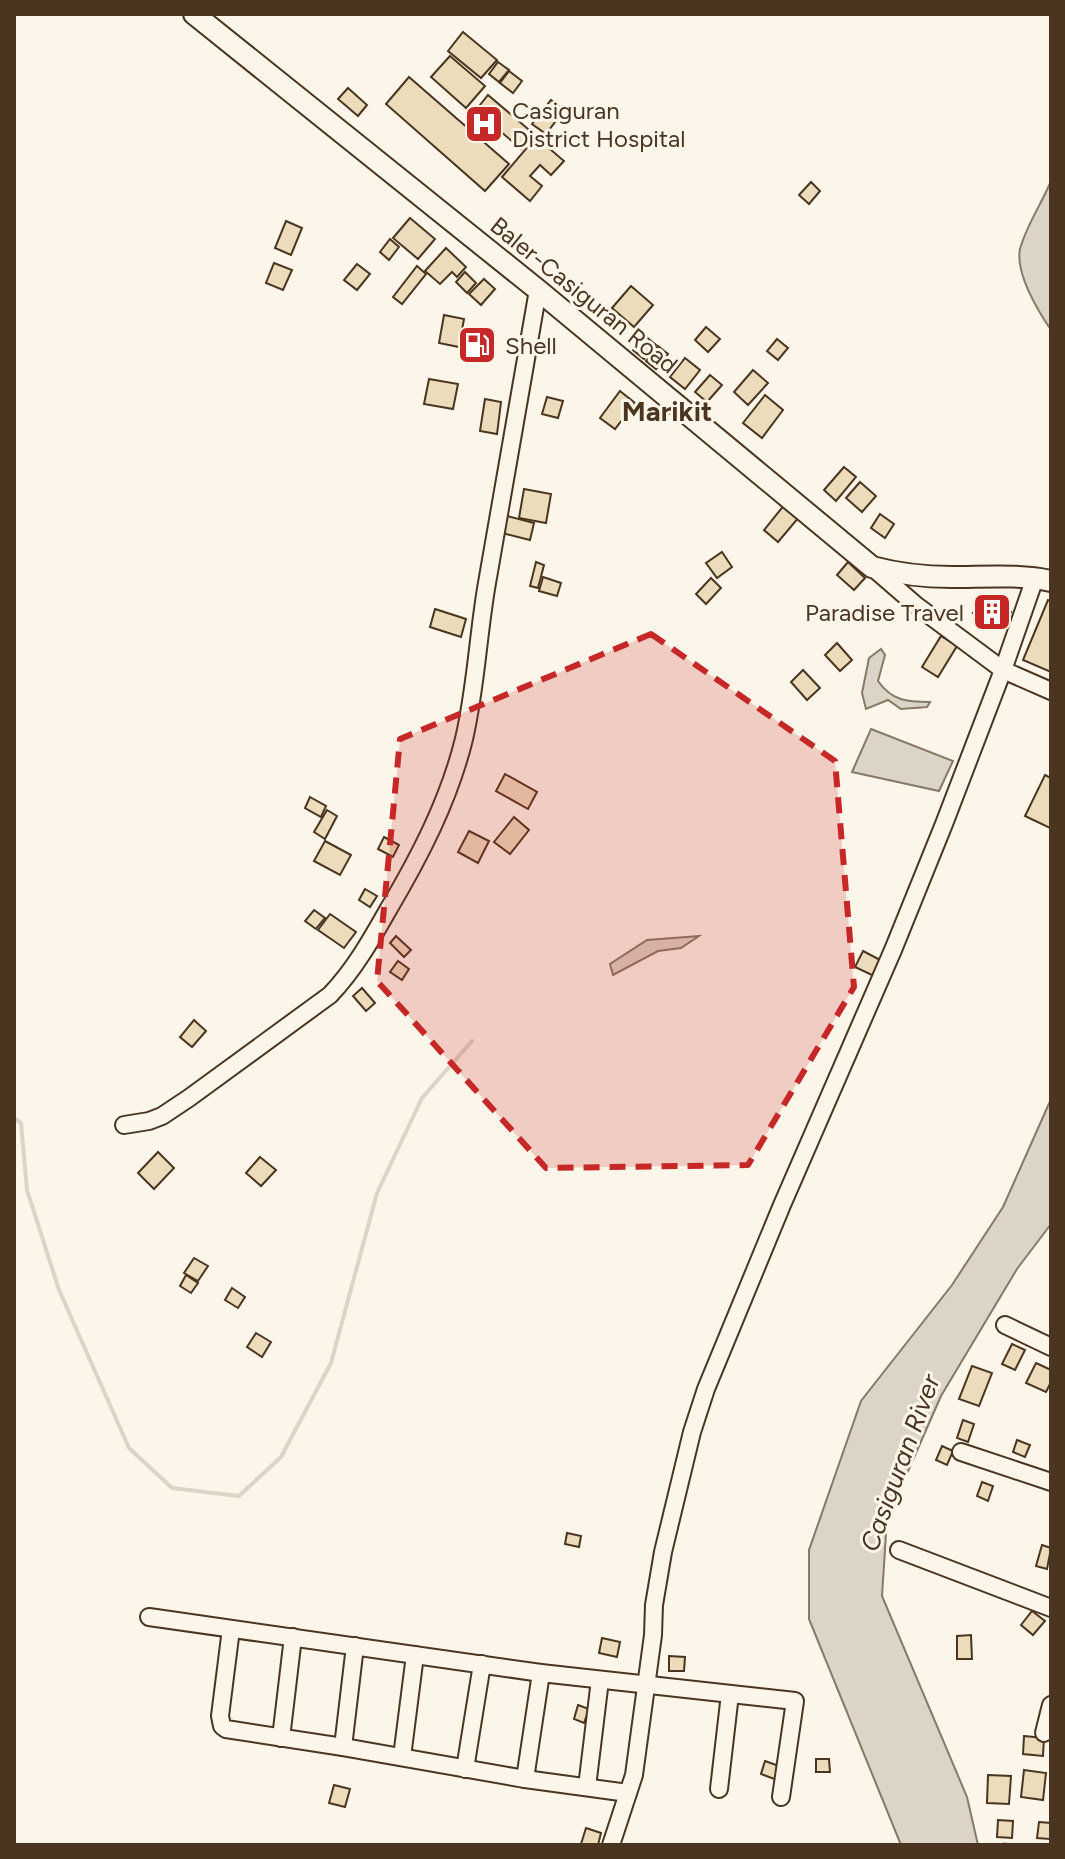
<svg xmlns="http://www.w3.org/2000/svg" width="1065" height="1859" viewBox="0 0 1065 1859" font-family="Figtree,sans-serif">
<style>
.water{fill:#dcd4c6;stroke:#887966;stroke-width:2}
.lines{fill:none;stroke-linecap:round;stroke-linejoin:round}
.stream{stroke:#dcd4c6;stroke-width:4}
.building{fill:#ecdcbc;stroke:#4a3520;stroke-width:2}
.minor-casing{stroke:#4a3520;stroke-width:20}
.major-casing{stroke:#4a3520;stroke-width:24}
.path{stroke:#7f6f5c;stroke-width:3;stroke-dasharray:6 4;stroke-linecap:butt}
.minor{stroke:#fbf6e9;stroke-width:16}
.major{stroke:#fbf6e9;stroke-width:20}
.marked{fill:#c62828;fill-opacity:0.2;stroke:#c62828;stroke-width:6;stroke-dasharray:16 10;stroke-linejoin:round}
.labels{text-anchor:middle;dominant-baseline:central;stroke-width:6;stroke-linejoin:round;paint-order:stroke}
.poi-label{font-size:24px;fill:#4a3520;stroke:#fbf6e9;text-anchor:start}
.street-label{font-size:24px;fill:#4a3520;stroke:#fbf6e9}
.water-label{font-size:26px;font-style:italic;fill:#4a3520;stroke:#fbf6e9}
.quarter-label{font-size:28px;font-weight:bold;fill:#4a3520;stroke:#fbf6e9}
</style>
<rect width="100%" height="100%" fill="#fbf6e9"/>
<g class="water">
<path d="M1051,181v149c-13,-19 -36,-57 -31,-81 6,-23 22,-46 31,-68z"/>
<path d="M881,649l4,6 -7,26c14,20 29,21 52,21l-3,5 -26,2 -13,-9 -22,9 -4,-16 7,-35z"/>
<path d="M871,729l82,32 -14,30 -87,-19z"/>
<path d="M699,936l-18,12 -23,3 -45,24 -3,-11 37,-24z"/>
<path d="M1051,1099v125l-34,45 -76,127 -54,123 -5,77 85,201 11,48h-77l-92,-226v-69l52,-149 91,-116 51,-78z"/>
</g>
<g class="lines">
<path class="stream" d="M14,1118l7,5 6,67 32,100 70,158 43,40 67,8 42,-39 50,-94 46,-170 45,-95 50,-57"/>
</g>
<g class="building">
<path d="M463,32l34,28 -16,18 -33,-27z"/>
<path d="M450,56l35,30 -19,22 -35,-31z"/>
<path d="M498,62l11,8 -10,12 -10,-8z"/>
<path d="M509,71l13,10 -9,12 -13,-10z"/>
<path d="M409,77l100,87 -24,27 -99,-87z"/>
<path d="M348,88l19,17 -9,11 -20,-17z"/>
<path d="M488,95l46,39 -13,15 -45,-39z"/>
<path d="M551,100l13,10 -18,24 -14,-10z"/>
<path d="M536,137l28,24 -13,14 -11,-10 -10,11 12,10 -12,15 -28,-24z"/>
<path d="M811,182l9,9 -11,13 -10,-9z"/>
<path d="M410,218l25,21 -17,20 -25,-21z"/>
<path d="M286,221l16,7 -11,27 -16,-7z"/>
<path d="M390,239l9,8 -10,13 -9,-8z"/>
<path d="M446,248l20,19 -9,10 -5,-5 -12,12 -15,-13z"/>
<path d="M274,263l18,7 -9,20 -17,-7z"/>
<path d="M357,264l13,10 -13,16 -13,-10z"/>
<path d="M417,266l9,8 -24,30 -9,-7z"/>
<path d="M465,272l11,11 -9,10 -11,-11z"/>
<path d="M484,279l11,10 -14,16 -12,-11z"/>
<path d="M631,286l22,19 -19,22 -22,-19z"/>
<path d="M444,315l20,4 -5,28 -20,-4z"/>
<path d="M706,327l14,12 -12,13 -13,-12z"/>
<path d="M645,336l11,9 -12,14 -11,-9z"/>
<path d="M777,339l11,9 -10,12 -11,-9z"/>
<path d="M658,346l10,8 -12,15 -10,-8z"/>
<path d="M685,358l15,12 -15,19 -15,-12z"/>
<path d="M753,370l15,13 -20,22 -14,-13z"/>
<path d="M710,375l12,10 -15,17 -12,-10z"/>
<path d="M429,379l29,5 -5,25 -29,-5z"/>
<path d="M620,391l15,12 -20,26 -15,-11z"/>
<path d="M765,395l18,15 -21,28 -19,-15z"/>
<path d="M547,397l16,4 -5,17 -16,-4z"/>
<path d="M485,399l16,3 -4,32 -17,-3z"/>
<path d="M844,467l12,10 -20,24 -12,-11z"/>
<path d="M860,482l16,14 -14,16 -16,-14z"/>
<path d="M524,489l27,5 -5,29 -27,-5z"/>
<path d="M785,504l15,12 -22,26 -14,-12z"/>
<path d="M880,514l14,10 -9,14 -14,-10z"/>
<path d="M507,516l27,7 -4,17 -28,-7z"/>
<path d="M722,552l10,15 -15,11 -11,-15z"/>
<path d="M536,562l8,3 -6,23 -8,-2z"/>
<path d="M848,562l17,16 -11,12 -17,-15z"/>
<path d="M543,577l18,6 -4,13 -18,-5z"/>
<path d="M711,578l10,10 -15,16 -10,-10z"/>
<path d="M982,596l29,16 -9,17 -29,-16z"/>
<path d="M1048,600l3,1v71l-28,-12z"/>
<path d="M435,609l31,10 -5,18 -31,-10z"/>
<path d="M941,636l16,10 -19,31 -16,-10z"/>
<path d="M837,643l15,17 -12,11 -15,-16z"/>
<path d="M803,670l17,18 -13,12 -16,-18z"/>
<path d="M505,774l32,18 -9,17 -32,-18z"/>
<path d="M1045,775l6,3 -1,50 -25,-12z"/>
<path d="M310,797l16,9 -5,11 -16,-9z"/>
<path d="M327,810l10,6 -12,23 -11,-7z"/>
<path d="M514,817l15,13 -19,24 -16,-12z"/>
<path d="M469,831l20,10 -11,22 -20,-11z"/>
<path d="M384,837l15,8 -6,12 -15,-8z"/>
<path d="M325,841l26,14 -11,20 -26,-14z"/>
<path d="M365,889l12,7 -7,11 -11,-7z"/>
<path d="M314,910l11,8 -9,11 -11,-8z"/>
<path d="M330,914l26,18 -12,16 -26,-18z"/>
<path d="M396,936l15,14 -7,7 -14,-14z"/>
<path d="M863,951l21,11 -8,15 -21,-10z"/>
<path d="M398,961l11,8 -7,11 -12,-8z"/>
<path d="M362,988l13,15 -9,8 -13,-15z"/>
<path d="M194,1020l12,11 -14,16 -12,-10z"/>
<path d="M158,1152l16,16 -20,21 -16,-16z"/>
<path d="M260,1157l16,13 -15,16 -15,-13z"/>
<path d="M194,1258l14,8 -10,15 -14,-8z"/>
<path d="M186,1275l12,8 -7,10 -11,-7z"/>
<path d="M232,1288l13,9 -7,11 -13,-8z"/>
<path d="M256,1333l15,9 -9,15 -15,-10z"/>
<path d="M1012,1344l13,6 -10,20 -13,-6z"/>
<path d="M1036,1363l15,7v12l-5,10 -20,-9z"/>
<path d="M972,1366l20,7 -13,33 -20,-7z"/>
<path d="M963,1420l11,4 -6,18 -11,-4z"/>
<path d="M1017,1440l13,5 -5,12 -12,-5z"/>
<path d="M942,1446l11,5 -6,14 -11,-5z"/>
<path d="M982,1482l11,4 -5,15 -11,-5z"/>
<path d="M567,1533l14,3 -2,11 -14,-3z"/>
<path d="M1042,1545l9,3 -4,21 -11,-3z"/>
<path d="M1032,1611l13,10 -12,14 -12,-10z"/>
<path d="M971,1635l1,24h-15v-23z"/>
<path d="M602,1638l18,4 -3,15 -18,-4z"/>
<path d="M669,1656l16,1 -1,14h-15z"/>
<path d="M578,1705l11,4 -5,14 -10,-4z"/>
<path d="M1024,1736l20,2 -1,18 -20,-2z"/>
<path d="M816,1759h13l1,13h-14z"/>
<path d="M765,1761l17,6 -5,13 -16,-6z"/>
<path d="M1024,1770l22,3 -3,27 -22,-3z"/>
<path d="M988,1775l23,1 -2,28 -22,-1z"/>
<path d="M334,1785l16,4 -5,18 -16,-4z"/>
<path d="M998,1820l15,1 -1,17 -15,-1z"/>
<path d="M1039,1822l12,1 -1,16 -13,-1z"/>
<path d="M586,1828l15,5 -3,12 -17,-1z"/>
</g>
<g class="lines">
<g class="minor-casing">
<g id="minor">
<path d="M873,568l44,38 86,64 48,21"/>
<path d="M124,1125l25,-4 13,-5 27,-18 141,-103c24,-25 41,-55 58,-85 32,-54 61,-110 76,-171 12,-51 14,-105 23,-156 17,-98 34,-195 51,-293"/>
<path d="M1005,1325l46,22"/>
<path d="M961,1452l90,30"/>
<path d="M899,1550l152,58"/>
<path d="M149,1617l392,56 254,28 -14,96"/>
<path d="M231,1629l-11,87 2,10 4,3 117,18 182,32 103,14"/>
<path d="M1044,1733l7,-28"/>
<path d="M281,1738l12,-101"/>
<path d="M343,1747l12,-101"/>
<path d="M402,1757l13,-102"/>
<path d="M465,1769l17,-105"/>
<path d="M525,1779l16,-106"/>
<path d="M587,1787l13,-107"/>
<path d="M719,1789l11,-95"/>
<path d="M611,1845l23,-70 19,-140 1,-30 9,-53 29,-120 14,-43 76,-184 111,-255 51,-126 59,-154 32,-92"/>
</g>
</g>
<g class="major-casing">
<path id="major" d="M194,14l344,276 334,277c26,7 52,10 80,10 33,0 66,-3 99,4"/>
</g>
<path class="path" d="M1003,1844l12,1"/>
<use href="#minor" class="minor"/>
<use href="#major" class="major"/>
</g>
<path class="marked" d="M651,634l184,127 19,226 -106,178 -202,3 -169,-187 23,-242z"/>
<defs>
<g id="hospital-square" transform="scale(2)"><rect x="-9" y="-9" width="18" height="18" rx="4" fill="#c62828" stroke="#fbf6e9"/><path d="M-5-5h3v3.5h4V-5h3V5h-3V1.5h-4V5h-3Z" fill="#fff"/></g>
<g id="fuel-square" transform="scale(2)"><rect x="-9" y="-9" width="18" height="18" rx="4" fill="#c62828" stroke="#fbf6e9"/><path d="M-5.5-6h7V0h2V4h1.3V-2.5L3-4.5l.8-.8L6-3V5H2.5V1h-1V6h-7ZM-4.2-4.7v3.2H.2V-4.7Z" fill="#fff"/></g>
<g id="building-square" transform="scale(2)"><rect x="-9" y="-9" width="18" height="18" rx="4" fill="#c62828" stroke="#fbf6e9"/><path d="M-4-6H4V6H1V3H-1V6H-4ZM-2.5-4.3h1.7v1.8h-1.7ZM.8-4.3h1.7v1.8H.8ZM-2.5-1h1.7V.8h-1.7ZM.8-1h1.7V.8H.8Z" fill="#fff"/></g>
</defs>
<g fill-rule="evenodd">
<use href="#hospital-square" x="484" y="124"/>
<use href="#fuel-square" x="477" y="345"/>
<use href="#building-square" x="992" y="612"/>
</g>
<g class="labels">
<g class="poi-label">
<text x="512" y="110">Casiguran<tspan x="512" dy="28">District Hospital</tspan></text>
<text x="505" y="345">Shell</text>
<text x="964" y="612" text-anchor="end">Paradise Travel</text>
</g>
<g class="street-label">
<text transform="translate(584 295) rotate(39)">Baler-Casiguran Road</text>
</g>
<g class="water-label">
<text transform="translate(900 1463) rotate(-70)">Casiguran River</text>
</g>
<g class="quarter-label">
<text x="667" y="411">Marikit</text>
</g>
</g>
<rect width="1065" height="1859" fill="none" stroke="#4a3520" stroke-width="32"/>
</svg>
